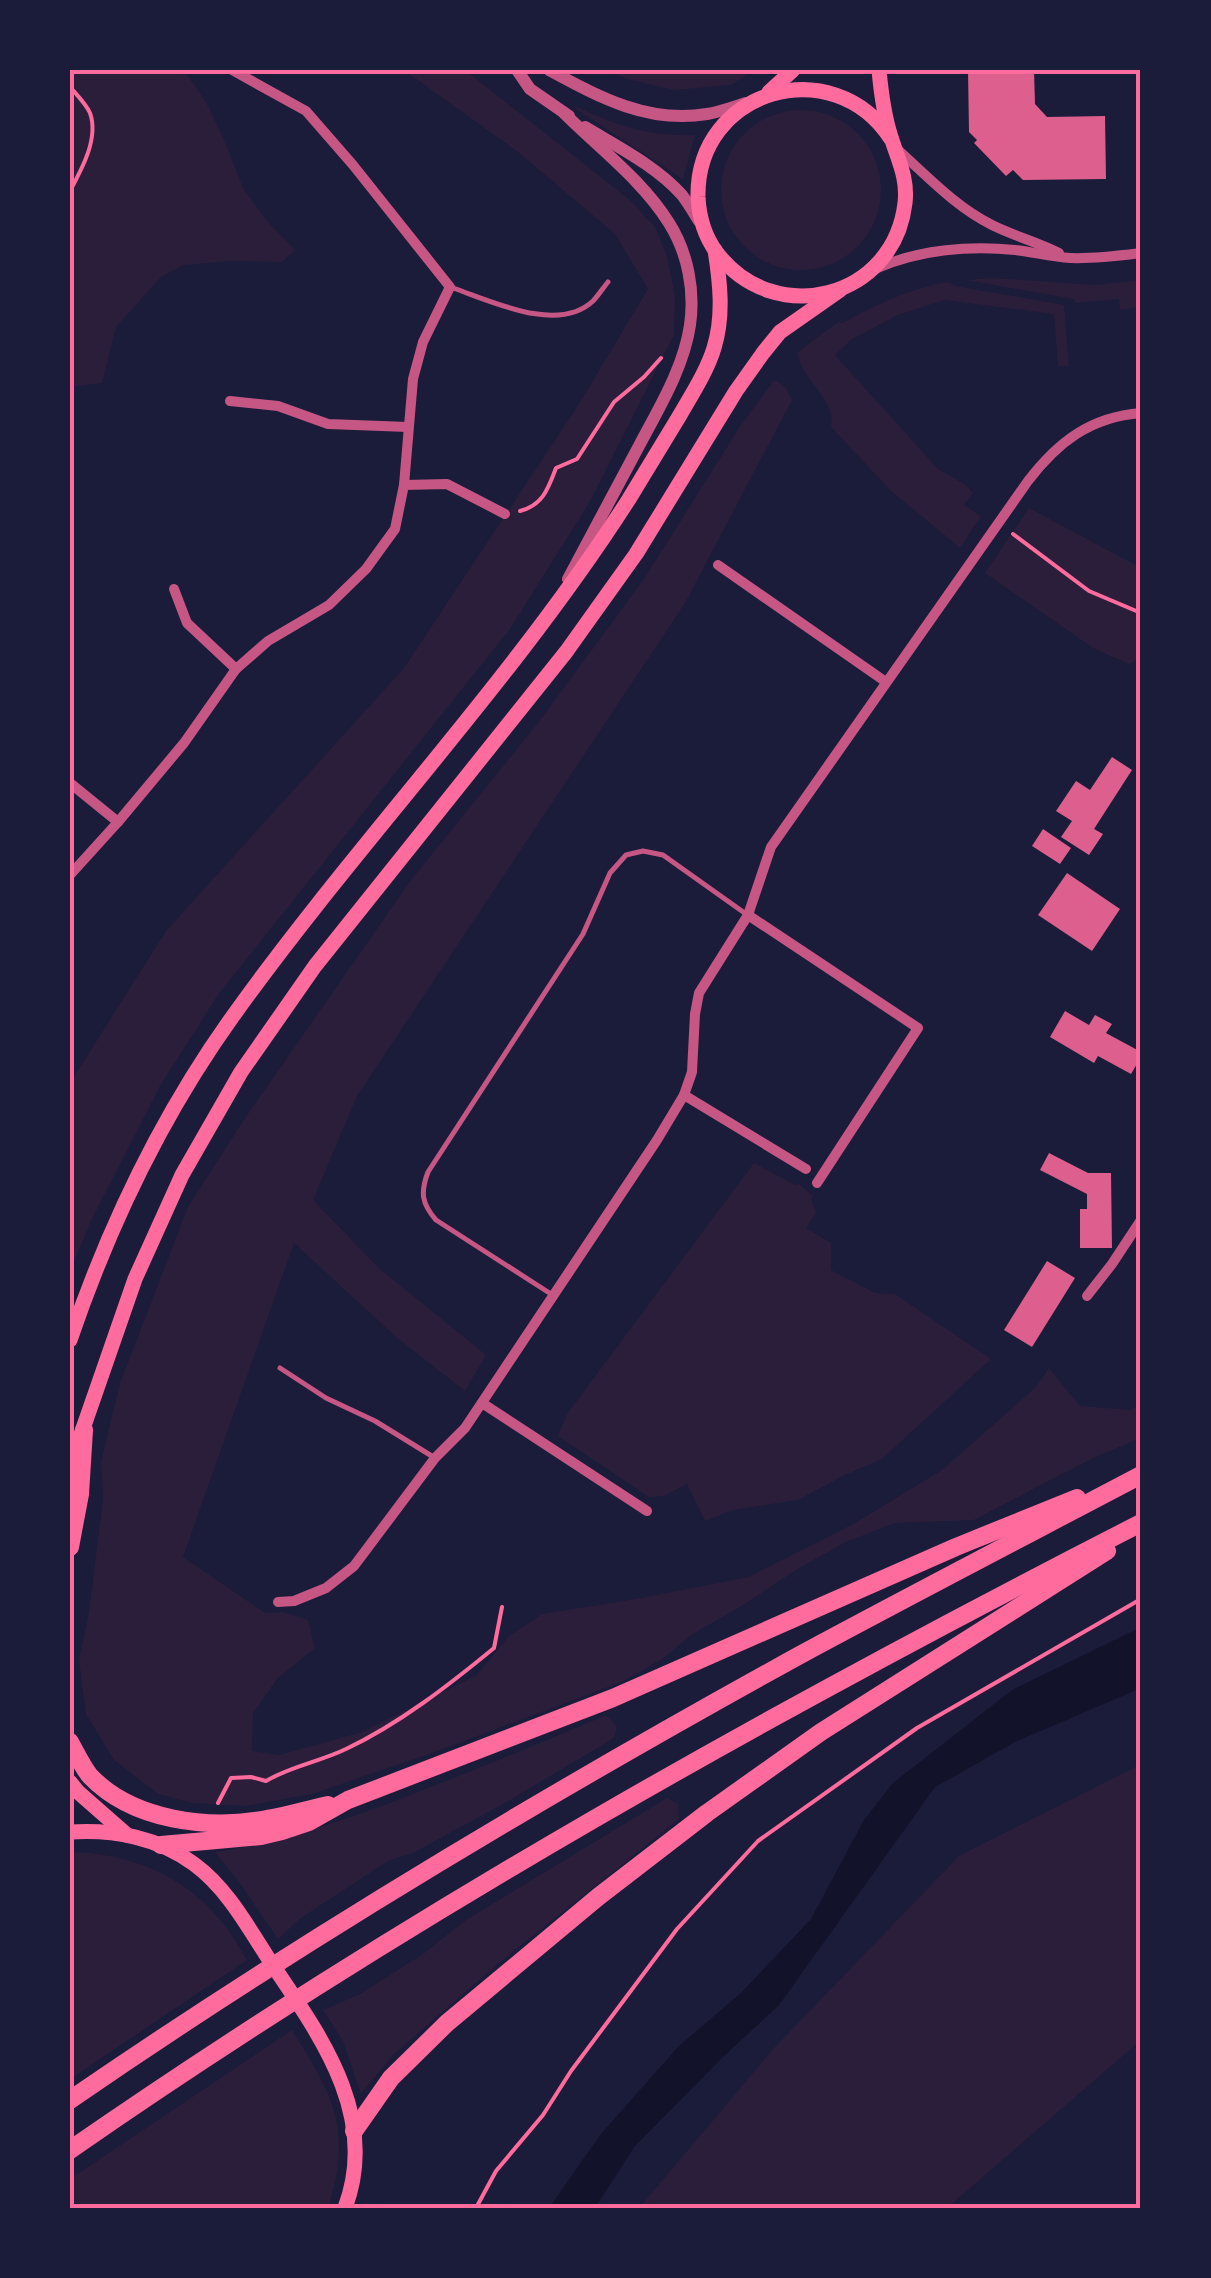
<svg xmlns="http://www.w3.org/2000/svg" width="1211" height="2278" viewBox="0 0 1211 2278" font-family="'Noto Sans',sans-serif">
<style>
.green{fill:#2a1e3b}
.water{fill:#12122b}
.building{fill:#dd5f8e}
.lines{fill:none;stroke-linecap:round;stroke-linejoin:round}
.path{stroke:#ff6b9d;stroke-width:4}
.service{stroke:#c65784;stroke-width:5}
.minor{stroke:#c65784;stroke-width:10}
.tertiary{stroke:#c65784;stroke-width:12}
.primary{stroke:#ff6b9d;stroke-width:15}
.trunk{stroke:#ff6b9d;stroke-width:18}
.neatline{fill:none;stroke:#ff6b9d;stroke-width:4}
</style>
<rect width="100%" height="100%" fill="#1b1b3a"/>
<g class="green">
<path d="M70,70h114l22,32 19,40 19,48 25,33 26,27 -13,12 -53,-1 -45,4 -23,12 -45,50 -14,56 -32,4z"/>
<path d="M404,70h61l165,130 25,27 12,29 8,40 -1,39 -85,168 -79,126 -290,363 -60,94 -68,133 -22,52v-188l96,-152 238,-263 175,-264 69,-115 -33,-55 -97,-82z"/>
<path d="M606,70h148l-23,15 -57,5 -46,-11z"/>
<path d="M577,107c38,18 75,30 118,28l-12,44 -107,-70z"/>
<circle cx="801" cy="190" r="80"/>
<path d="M993,278l101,7 47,-5v27l-21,3 -1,-11 -43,4 -2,-4 -108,-19z"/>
<path d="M948,282l8,4 108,19 5,61h-11l-4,-52 -109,-14 -45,14 -48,25 -17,16 103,114 28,16 7,8 -9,12 17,11 -21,32 -70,-58 -59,-63c6,-30 -32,-47 -33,-75l40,-30 4,1c34,-18 68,-35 106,-41z"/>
<path d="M774,380l11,6 7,14 -107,203 -328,493 -44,104 67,69 106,86 -21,36 -69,-54 -102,-94 -111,314 82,56 18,-1 25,8 7,28 -37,30 -25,35 -1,38 27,4 83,-23 115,-57 31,-38 34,-23 94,-15 112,-22 107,-54 87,-53 94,-83 13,-19 31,38 50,4 11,-6v34l-50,21 -117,61 -79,3 -49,19 -47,26 -59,39 -49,28 -27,23 -40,23 -192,72 -120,41 -66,12 -54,-3 -34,-9 -44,-34 -28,-46 -7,-54 10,-48 14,-113 -2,-37 19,-79 68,-176 55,-86 168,-241 127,-157 106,-144 95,-151z"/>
<path d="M1029,508l112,60v90l-12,6 -36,-16 -108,-75z"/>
<path d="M754,1163l41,22 4,-1 14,12 -2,3 5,14 -10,15 25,15v27l44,23 20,1 96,65 -109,100 -37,16 -47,25 -65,10 -28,11 -18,-37 -23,12 -15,1 -91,-61 9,-22z"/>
<path d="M604,1716l6,2 7,9 -3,11 -102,61 -99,54 -25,8 -87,57 -23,21 -39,-57 -24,-30c68,-10 127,-31 190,-55 67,-26 133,-53 199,-81z"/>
<path d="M1141,1764v276l-194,168h-308l136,-161 184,-191z"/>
<path d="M667,1798l11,6 1,15 -180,144 -105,91 -33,40 -18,-53 -20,-31 37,-16 63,-40 43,-34z"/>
<path d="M70,1852c59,1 114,23 151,69 10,12 18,26 26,39l-177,119z"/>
<path d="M292,2030c41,65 61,100 36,178h-258v-29z"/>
</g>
<path class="water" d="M1141,1627v61l-126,54 -80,45 -156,218 -55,51 -90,91 -39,61h-46l52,-74 78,-88 63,-54 69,-73 53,-99 29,-37 119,-93z"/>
<g class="building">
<path d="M968,70h66l1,34 12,13 58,-1 1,63 -83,1 -10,-10 -7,6 -32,-33 3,-3 -8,-8z"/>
<path d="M1112,757l20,13 -38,59 9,5 -14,21 -28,-18 11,-16 -16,-10 20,-30 14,9z"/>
<path d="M1043,829l28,19 -11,16 -28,-18z"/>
<path d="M1067,873l53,36 -28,42 -54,-36z"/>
<path d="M1065,1011l24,14 6,-10 17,9 -6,9 35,19v5l-10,17 -33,-18 -4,7 -44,-26z"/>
<path d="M1049,1153l39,20h23l1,75h-32v-39h7v-15l-47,-24z"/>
<path d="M1047,1261l28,17 -43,69 -28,-17z"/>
</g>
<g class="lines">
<g class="path">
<path d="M70,87c7,8 16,17 20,26 9,25 -8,56 -20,78"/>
<path d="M520,511c23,-6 28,-22 36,-43l21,-9 37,-57 30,-25 17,-19"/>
<path d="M1013,534l76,57 52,22"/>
<path d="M218,1803l13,-25 20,-1 15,4c25,-15 53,-19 80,-32 53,-25 103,-64 148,-101l8,-41"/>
<path d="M476,2208l20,-37 47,-56 28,-44 106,-142 81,-88 159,-113 224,-129"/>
</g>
<g class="service">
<path d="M453,288c38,13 105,46 140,13 5,-5 10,-13 15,-19"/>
<path d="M551,1294l-115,-74c-14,-16 -16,-27 -8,-48l155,-238 27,-61 16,-18 17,-4 20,4 83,59"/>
<path d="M280,1368l46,30 49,23 60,37"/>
</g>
<g class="minor">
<path d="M232,70l74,41 47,54 97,122 -27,55 -10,37 -9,106"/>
<path d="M898,150c30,27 58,57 94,75 22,11 45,17 67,28"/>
<path d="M875,269c42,-19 94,-24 140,-19 18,2 37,7 55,8 24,1 47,-2 71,-5"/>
<path d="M230,401l48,5 50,18 80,3"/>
<path d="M718,565l168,117"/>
<path d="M174,589l13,34 49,46"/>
<path d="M70,783l48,39"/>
<path d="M70,875l48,-53 66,-79 52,-74 32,-28 61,-36 37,-36 29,-40 9,-44 43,-1 58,30"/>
<path d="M748,915l170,113 -101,155"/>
<path d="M684,1095l122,74"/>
<path d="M1087,1296l25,-32 29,-44"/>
<path d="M482,1403l165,108"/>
<path d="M278,1602l16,-1 32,-13 28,-22 81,-108 30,-30 192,-288 27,-45 8,-23 3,-58 4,-21 49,-78 23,-68 257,-366c30,-39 62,-64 113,-68"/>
</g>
<g class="tertiary">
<path d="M517,70l13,19 39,27"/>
<path d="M549,70c50,27 99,54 158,44 13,-2 26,-7 39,-11"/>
<path d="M564,113c35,35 79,68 105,110 19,30 26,68 21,102 -6,42 -31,83 -50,119 -24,45 -48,90 -72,135"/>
<path d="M585,127c33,20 71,39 97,68 6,8 12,18 17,26"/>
</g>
<g class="primary">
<path d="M879,70c2,22 5,46 12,67 7,23 17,41 14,66 -11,96 -130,126 -188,50 -12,-16 -18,-36 -19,-56 -2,-108 136,-147 193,-58"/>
<path d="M769,92l24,-22"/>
<path d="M70,1340c39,-114 92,-225 163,-324 126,-176 279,-334 396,-517 17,-28 34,-56 51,-84 12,-21 27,-44 34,-67 10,-32 6,-66 1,-98"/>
<path d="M70,1466l65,-187 47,-104 59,-103 74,-106 251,-314 70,-98 100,-163 27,-38 17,-21 60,-42"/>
<path d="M70,1782l8,10 49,43"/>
<path d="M70,1832c44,-3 89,6 124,32 33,24 54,63 76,97 49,73 110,154 75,247"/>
</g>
<g class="trunk">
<path d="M70,1547l10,-53 4,-64"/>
<path d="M70,1742c6,11 12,24 20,34 43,45 119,54 177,43 20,-3 41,-10 61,-14"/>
<path d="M161,1845l100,-9 21,-5 27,-9 39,-22 265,-102 343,-151 121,-49"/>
<path d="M70,2100c234,-161 481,-308 730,-445 113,-61 227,-120 341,-180"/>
<path d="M354,2131l37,-53 56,-55 151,-126 109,-84 114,-81 286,-181"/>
<path d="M70,2150c340,-236 703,-439 1071,-627"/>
</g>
</g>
<rect width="1211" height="2278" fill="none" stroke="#1b1b3a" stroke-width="145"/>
<rect x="72" y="72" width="1066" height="2134" class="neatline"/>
</svg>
